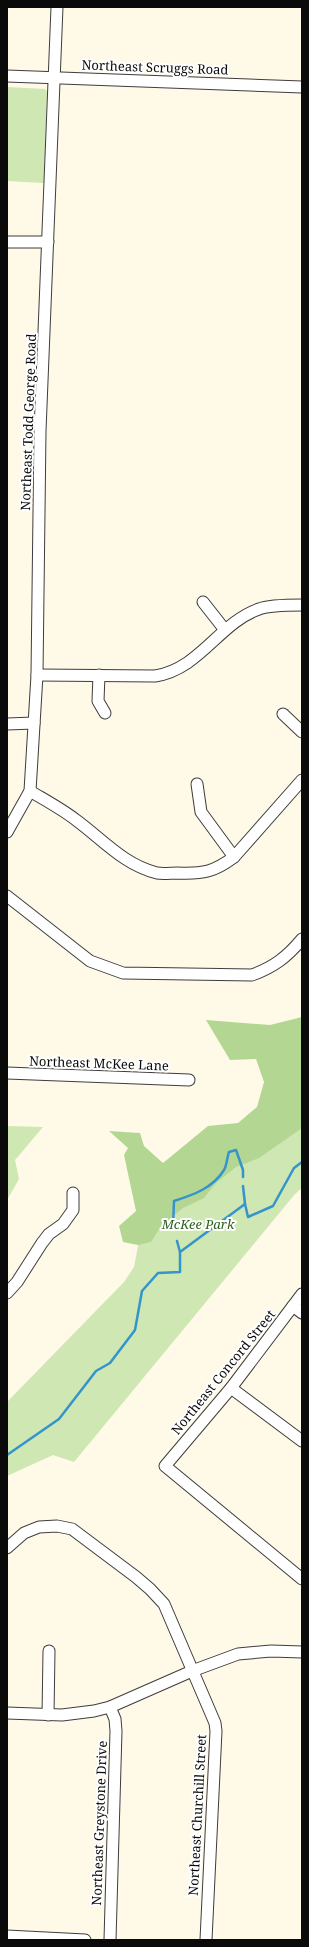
<svg xmlns="http://www.w3.org/2000/svg" width="309" height="1947" viewBox="0 0 309 1947" font-family="'Noto Serif',serif">
<style>
.green{fill:#cfe7b2}
.forest{fill:#b3d792}
.lines{fill:none;stroke-linecap:round;stroke-linejoin:round}
.stream{stroke:#3594cb;stroke-width:2.5}
.minor-casing{stroke:#3d3d3d;stroke-width:13}
.minor{stroke:#fff;stroke-width:11}
.labels{text-anchor:middle;dominant-baseline:central;stroke-width:4;stroke-linejoin:round;paint-order:stroke}
.street-label{font-size:13px;fill:#0a0a0a;stroke:#fff}
.park-label{font-size:13px;font-style:italic;fill:#2c5f1c;stroke:#fff}
</style>
<rect width="100%" height="100%" fill="#fff9e7"/>
<g class="green">
<path d="M7,87l38,2 2,2 -3,92 -37,-2z"/>
<path d="M302,1017v171l-7,6 -221,268 -21,-7 -46,21v-74l117,-120 10,-15 10,-53 27,-39 71,-36z"/>
<path d="M7,1126l36,1 -28,33 4,19 -12,21z"/>
</g>
<path class="forest" d="M302,1017v111l-43,30 -23,9 -20,16 -12,15 -21,10 -21,17 -11,17 -13,3 -15,-3 -4,-16 17,-15 -12,-56 4,-7 -19,-17 31,2 4,13 19,17 45,-37 30,-3 19,-16 7,-25 -8,-23 -26,1 -24,-40 64,5z"/>
<g class="lines">
<g class="stream">
<path d="M243,1186l2,18"/>
<path d="M173,1227l1,-26c19,-6 39,-13 50,-31 3,-5 3,-13 5,-18l7,-2 7,20v7"/>
<path d="M177,1241l3,11"/>
<path d="M7,1455l52,-36 37,-48 14,-8 25,-33 7,-39 16,-18 22,-1v-20l65,-48 3,13 25,-11 21,-38 8,-6"/>
</g>
<g class="minor-casing">
<g id="minor">
<path d="M7,76l295,11"/>
<path d="M7,242h41"/>
<path d="M203,602l22,28"/>
<path d="M37,675l118,1c45,-7 64,-53 104,-67 10,-4 32,-4 43,-4"/>
<path d="M99,675l-1,26 7,12"/>
<path d="M283,714l19,18"/>
<path d="M7,724l27,-1"/>
<path d="M197,784l4,28 33,45"/>
<path d="M30,791c15,9 32,18 46,29 26,19 48,45 81,53 6,1 14,0 21,0 25,1 36,-1 56,-16l68,-77"/>
<path d="M7,832l23,-41 7,-116 3,-244 17,-424"/>
<path d="M7,896l83,65 33,12 129,2c22,-8 35,-18 50,-36"/>
<path d="M7,1073l182,7"/>
<path d="M7,1293l10,-11 25,-39 7,-9 14,-10 10,-14v-17"/>
<path d="M302,1294l-71,94 -66,78 137,113"/>
<path d="M293,1306l9,7"/>
<path d="M231,1388l71,53"/>
<path d="M7,1548l17,-15 15,-6 18,-1 15,3 64,48 14,12 14,15 51,119 1,8 -10,209"/>
<path d="M110,1707l5,12 1,12 -6,209"/>
<path d="M7,1713l55,2 32,-4 16,-4 82,-36 46,-17 33,-3 31,1"/>
<path d="M48,1715l1,-64"/>
<path d="M7,1936l78,4"/>
</g>
</g>
<use href="#minor" class="minor"/>
</g>
<g class="labels">
<g class="street-label">
<text transform="translate(155 67) rotate(2)">Northeast Scruggs Road</text>
<text transform="translate(28 422) rotate(-88)">Northeast Todd George Road</text>
<text transform="translate(99 1063) rotate(2)">Northeast McKee Lane</text>
<text transform="translate(223 1372) rotate(-51)">Northeast Concord Street</text>
<text transform="translate(197 1815) rotate(-87)">Northeast Churchill Street</text>
<text transform="translate(99 1823) rotate(-88)">Northeast Greystone Drive</text>
</g>
<g class="park-label">
<text x="198" y="1224">McKee Park</text>
</g>
</g>
<rect width="309" height="1947" fill="none" stroke="#0a0a0a" stroke-width="16"/>
</svg>
